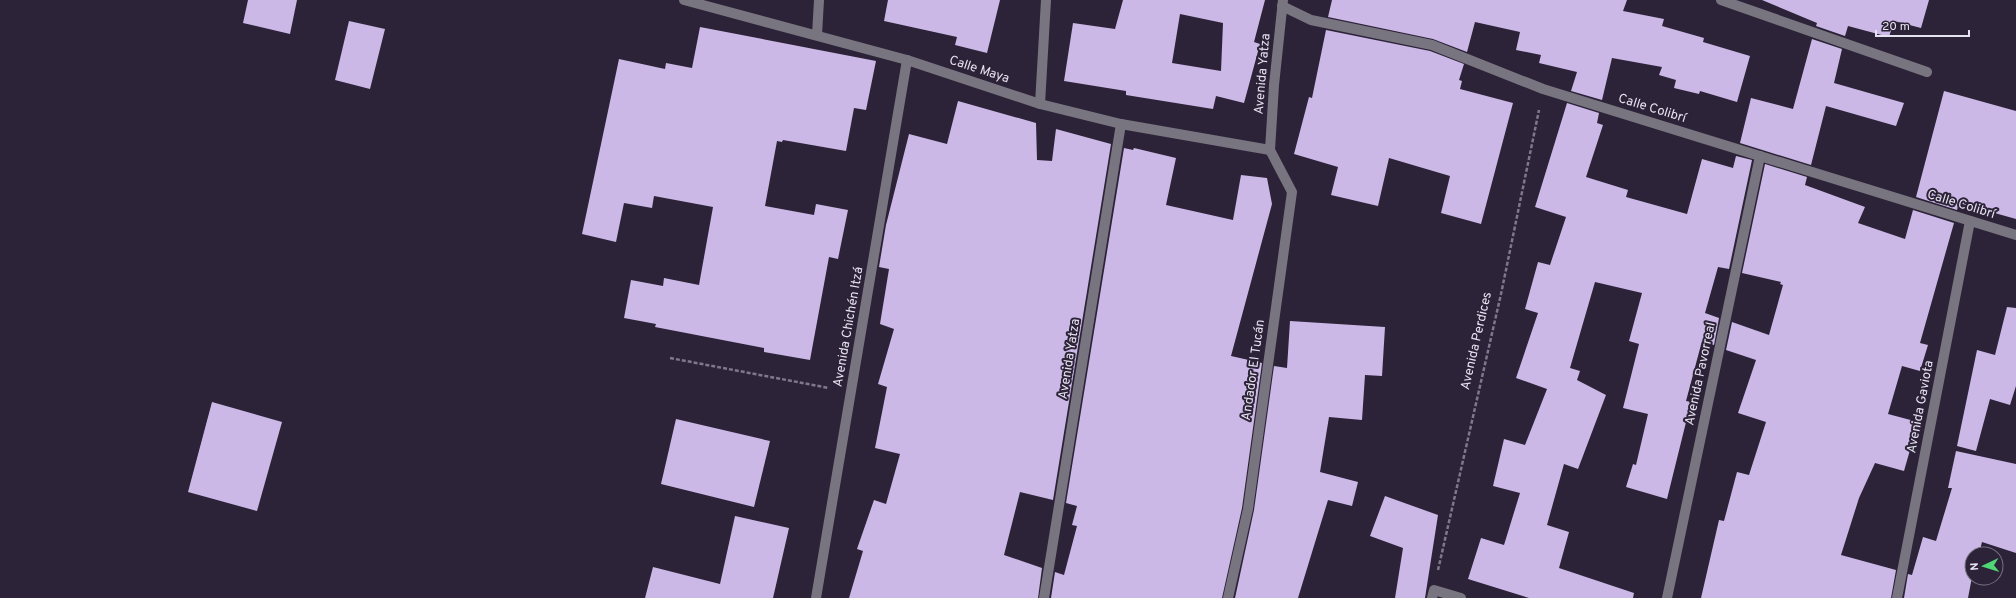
<svg xmlns="http://www.w3.org/2000/svg" width="2016" height="598" viewBox="0 0 2016 598" font-family="Overpass,sans-serif">
<style>
.building{fill:#cbb8e7;fill-rule:evenodd}
.lines{fill:none;stroke-linecap:round;stroke-linejoin:round}
.path{stroke:#7f788a;stroke-width:2.5;stroke-dasharray:4 2;stroke-linecap:butt}
.minor{stroke:#797580;stroke-width:10}
.labels{text-anchor:middle;dominant-baseline:central;stroke-width:4;stroke-linejoin:round;paint-order:stroke}
.street-label{font-size:13px;fill:#e7e2f0;stroke:#2c2338}
</style>
<rect width="100%" height="100%" fill="#2c2338"/>
<g class="building">
<path d="M248,0h49l-7,34 -47,-11z"/>
<path d="M888,0h112l-13,53 -32,-8 2,-8 -73,-16z"/>
<path d="M1123,0h142l-11,42 6,2 -16,59 -28,-7 -3,13 -87,-14v-4l-62,-10 9,-58 42,6zM1180,14l43,9 -2,48 -49,-8z"/>
<path d="M1332,0h295l-4,11 41,8 -2,7 42,12 -1,4 47,14 -13,46 -37,-11 -1,3 -25,-6 2,-8 -17,-5 3,-8 -50,-9 -10,42 -31,-9 6,-19 -38,-9 2,-8 -25,-5 4,-18 -45,-10 -8,30 -34,-13 -105,-22z"/>
<path d="M1762,0h167l-8,28 -27,-7 -5,16 -41,-11 -3,10 -29,-10 1,-3z"/>
<path d="M349,21l36,8 -15,60 -35,-9z"/>
<path d="M700,27l176,34 -10,49 -12,-2 -8,43 -63,-11 -1,2 -5,-1 -12,65 49,9 2,-11 32,6 -10,49 -9,-2 -19,103 -46,-8v-4l-109,-21 1,-3 -32,-6 7,-38 32,6 1,-8 35,7 14,-78 -59,-11 -2,12 -28,-5 -8,39 -34,-8 37,-175 46,10 1,-6 26,5z"/>
<path d="M1326,30l104,21 34,13 -5,16 3,1 -2,8 53,14 -32,121 -40,-11 9,-37 -61,-18 -11,48 -47,-11 7,-28 -44,-13 15,-57 3,1z"/>
<path d="M1812,39l30,10 -8,34 70,20 -8,23 -70,-20 -15,59 -71,-22 11,-45 42,11z"/>
<path d="M1944,91l72,20v108l-57,-16 -2,7 -41,-13z"/>
<path d="M958,101l78,22 1,37 15,1 4,-32 55,15 -58,356 -33,-8 -16,63 38,13 -4,30h-189l14,-47 -6,-2 17,-49 12,4 14,-50 -25,-6 12,-61 -9,-3 16,-55 -14,-5 9,-55 -10,-2 7,-42 23,-91 38,10z"/>
<path d="M1567,103l32,10 -2,10 6,2 -17,52 42,13 -2,7 61,17 15,-55 31,9 3,-12 16,4 -23,109 -11,-2 -13,46 14,5 -5,27 -12,-4 -16,60 5,1 -24,97 -41,-12 7,-23 3,1 12,-51 -25,-6 16,-64 -10,-3 13,-48 -47,-11 -25,86 10,3 -3,9 29,15 -28,74 -14,-5 -17,61 22,7 -10,36 75,25 -1,5h-104l-61,-19 13,-41 23,7 16,-52 -27,-7 11,-47 21,6 22,-56 -31,-11 22,-65 -13,-4 13,-47 12,3 16,-48 -31,-10z"/>
<path d="M1124,148l9,2 1,-2 42,10 -10,47 67,15 8,-45 26,3 5,26 -41,152 31,7 -20,145 -20,90h-171l4,-26 9,3 13,-49 -5,-1 5,-19 -11,-3z"/>
<path d="M1765,164l42,13 -2,8 60,22 -7,16 47,16 8,-29 41,13 -34,120 8,2 -8,26 -18,-5 -14,48 30,8 -14,49 -29,-8 -16,35 -18,57 55,15 -5,28h-190l18,-78 5,1 13,-49 12,3 17,-53 -28,-9 18,-53 -30,-10 6,-28 37,13 14,-50 -3,-1 1,-2 -39,-9z"/>
<path d="M2007,307l9,1v78l-6,19 -20,-6 -14,52 -19,-5 20,-96 18,5z"/>
<path d="M1290,321l95,6 -3,49 -17,-1 -3,45 -33,-3 -9,55 38,10 -6,24 -24,-6 -30,98h-63l19,-88 20,-144 13,2z"/>
<path d="M212,402l70,20 -25,89 -69,-19z"/>
<path d="M676,419l94,22 -16,66 -93,-23z"/>
<path d="M1956,451l60,13v89l-34,-11 -3,12h-7v23l-4,21h-64l4,-24 4,1 11,-38 13,4 16,-53h-4z"/>
<path d="M1385,496l53,19 -13,83h-30l8,-50 -33,-12z"/>
<path d="M735,516l54,12 -16,70h-128l8,-31 67,17z"/>
</g>
<g class="lines">
<g class="path">
<path d="M670,358l159,30"/>
<path d="M1438,570l63,-276 38,-184"/>
</g>
<g class="minor">
<path d="M684,0l223,60 133,44 81,20 149,26"/>
<path d="M1721,0l206,72"/>
<path d="M1282,6l29,14 121,25 111,44 473,146"/>
<path d="M817,35l2,-35"/>
<path d="M1040,104l6,-104"/>
<path d="M1270,150l4,-65 9,-85"/>
<path d="M816,598l91,-538"/>
<path d="M1044,598l77,-474"/>
<path d="M1228,598l20,-89 44,-317 -22,-42"/>
<path d="M1432,598l2,-8 27,8"/>
<path d="M1667,598l93,-442"/>
<path d="M1897,598l73,-377"/>
</g>
</g>
<g class="labels">
<g class="street-label">
<text transform="translate(979 70) rotate(18)">Calle Maya</text>
<text transform="translate(1263 74) rotate(-85)">Avenida Yatza</text>
<text transform="translate(1652 109) rotate(17)">Calle Colibrí</text>
<text transform="translate(1961 205) rotate(17)">Calle Colibrí</text>
<text transform="translate(849 327) rotate(-80)">Avenida Chichén Itzá</text>
<text transform="translate(1477 341) rotate(-77)">Avenida Perdices</text>
<text transform="translate(1070 359) rotate(-81)">Avenida Yatza</text>
<text transform="translate(1254 370) rotate(-82)">Andador El Tucán</text>
<text transform="translate(1701 374) rotate(-78)">Avenida Pavorreal</text>
<text transform="translate(1921 407) rotate(-79)">Avenida Gaviota</text>
</g>
</g>
<g transform="translate(1984 566) rotate(266)"><circle r="19" fill="#2c2338" stroke="#776f82"/>
<path d="M0-3L7 15L0 10L-7 15Z" fill="#4fd675"/>
<text y="-6" font-size="11" font-weight="bold" text-anchor="middle" fill="#e7e2f0">N</text>
</g>
<path d="M1876 30v6h93v-6" fill="none" stroke="#e7e2f0" stroke-width="2"/>
<text x="1882" y="30" font-size="12" fill="#e7e2f0" stroke="#2c2338" stroke-width="3" paint-order="stroke">20 m</text>
</svg>
